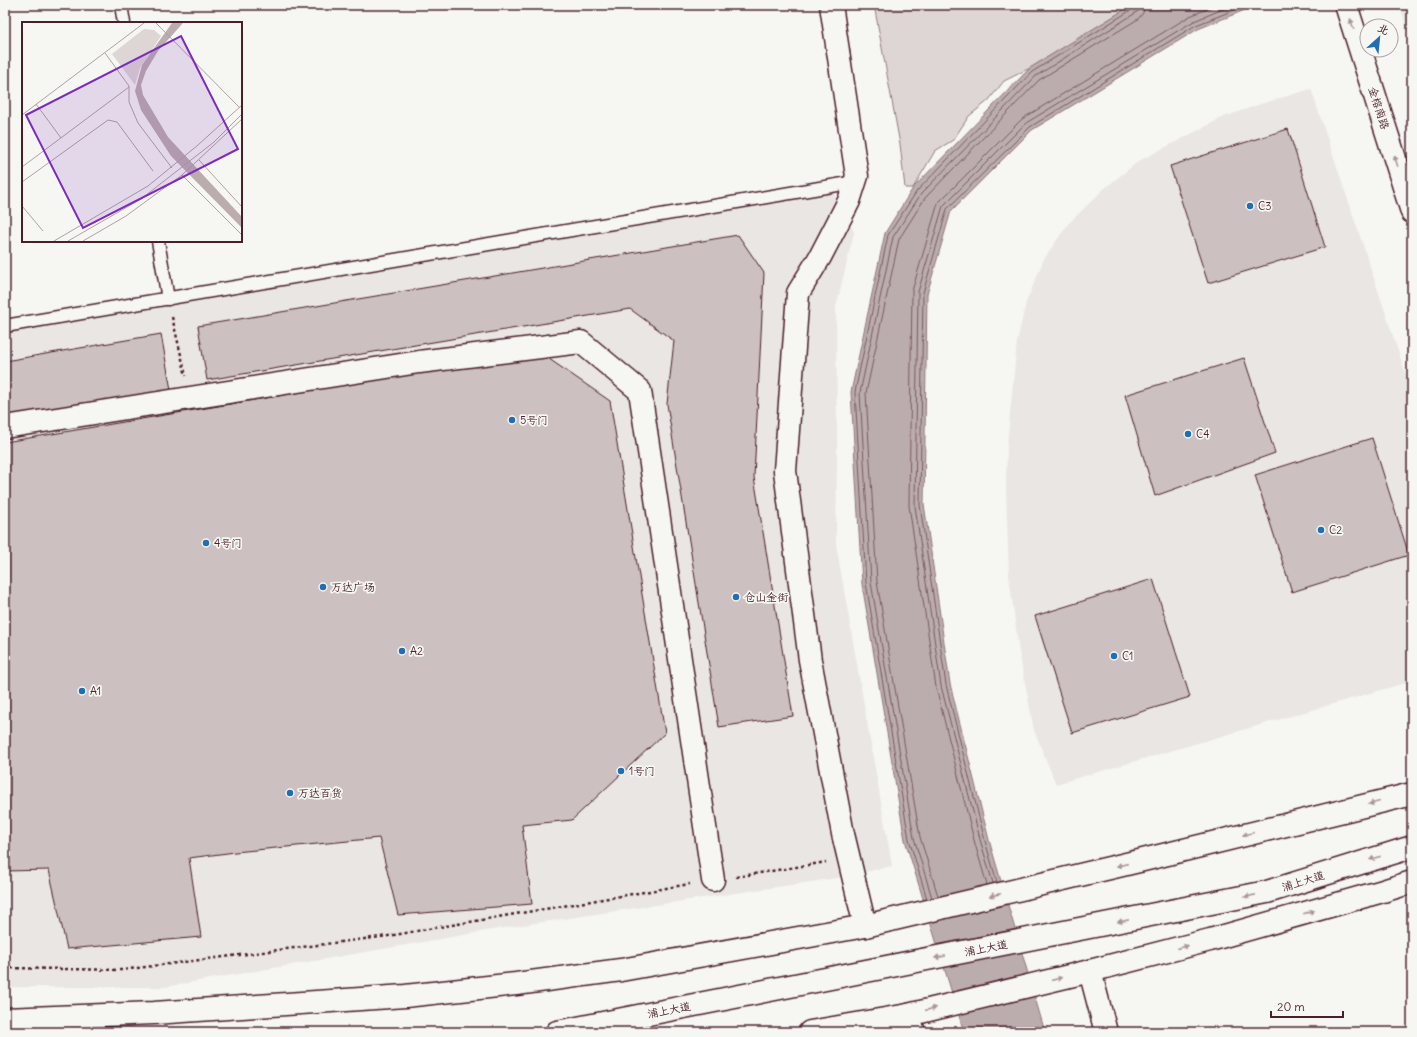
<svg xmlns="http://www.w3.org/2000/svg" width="1417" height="1037" viewBox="0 0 1417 1037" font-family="Delius,'LXGW WenKai TC',sans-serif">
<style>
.built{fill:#e9e6e3}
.green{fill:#ddd6d5;stroke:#947a80}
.water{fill:#bbadae;stroke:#8e747a}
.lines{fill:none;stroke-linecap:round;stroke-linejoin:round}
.shore{stroke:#77585f;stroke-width:1}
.building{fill:#ccc1c0;stroke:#4a1f2b}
.lane-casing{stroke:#4a1f2b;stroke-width:15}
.street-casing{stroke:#4a1f2b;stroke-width:25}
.secondary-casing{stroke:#4a1f2b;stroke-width:25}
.primary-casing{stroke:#4a1f2b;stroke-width:25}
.path{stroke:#4a1f2b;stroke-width:2.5;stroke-dasharray:3 3;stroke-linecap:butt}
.lane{stroke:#f6f6f2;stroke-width:12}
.street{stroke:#f6f6f2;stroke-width:22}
.secondary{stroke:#f6f6f2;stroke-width:22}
.primary{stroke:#f6f6f2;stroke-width:22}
.oneway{fill:#a99598}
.poi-dot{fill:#1f6fb2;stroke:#f6f6f2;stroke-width:1.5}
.labels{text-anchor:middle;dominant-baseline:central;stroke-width:3.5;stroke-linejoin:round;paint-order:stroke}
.street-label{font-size:11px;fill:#4a1f2b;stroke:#f6f6f2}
.poi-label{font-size:11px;fill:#4a1f2b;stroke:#f6f6f2;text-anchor:start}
.inset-road{fill:none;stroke:#b1a0a2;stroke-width:1}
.view{fill:#7b2cbf;fill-opacity:0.15;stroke:#7b2cbf;stroke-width:2}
.inset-edge{fill:none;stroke:#4a1f2b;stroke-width:2}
</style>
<rect width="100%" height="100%" fill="#f6f6f2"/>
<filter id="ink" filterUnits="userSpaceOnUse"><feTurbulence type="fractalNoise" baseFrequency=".025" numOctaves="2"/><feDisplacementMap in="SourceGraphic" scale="8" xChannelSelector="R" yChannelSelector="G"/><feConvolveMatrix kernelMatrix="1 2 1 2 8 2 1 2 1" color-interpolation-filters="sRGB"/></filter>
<g filter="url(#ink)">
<g class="built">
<path d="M1400,5h12v40z"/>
<path d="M1311,89l101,304v288l-356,103 -22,-54 -15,-79 -10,-76 -3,-89 1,-40 10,-104 9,-39 17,-42 25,-37 37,-36 34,-27 85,-44 40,-14z"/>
<path d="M827,181l27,51 -18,75 1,139 -1,98 56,322 -49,11 -340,51 -339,59h-159v-667z"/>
</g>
<path class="green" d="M874,5h258l-102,63 -26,13 -16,20 -19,15 -16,24 -18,11 -22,37h-8l-5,-44z"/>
<path class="water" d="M1132,5h125l-59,24 -166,101 -81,81 -24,83 -3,210 26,180 39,156 56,192h-81l-59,-192 -43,-256 -11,-192 34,-159 28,-45 117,-120z"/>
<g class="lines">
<g class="shore">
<path d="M997,882l-12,-41 -39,-156 -26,-180 3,-212 24,-84 83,-82 166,-102 51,-20"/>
<path d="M993,883l-12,-40 -40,-157 -26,-180 3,-214 25,-86 83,-83 168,-102 39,-16"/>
<path d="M987,885l-12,-41 -39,-157 -27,-181 3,-215 26,-88 84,-84 168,-103 27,-11"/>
<path d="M938,896l-18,-59 -43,-255 -11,-189 33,-154 26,-41 114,-118 99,-61 5,-6 2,-8"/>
<path d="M932,898l-18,-60 -43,-256 -11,-189 33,-156 28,-43 115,-118 98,-62 4,-3 1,-6"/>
<path d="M927,899l-18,-60 -43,-256 -11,-191 33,-157 29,-44 115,-119 99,-62 2,-5"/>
</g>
</g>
<g class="building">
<path d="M1288,129l37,118 -117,36 -38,-117z"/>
<path d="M738,235l26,38 -10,204 39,239 -74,11 -52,-323 7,-63 -44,-32 -423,71 -9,-54z"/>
<path d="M161,334l10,56 -166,26v-55z"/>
<path d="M539,352l71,49 55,332 -93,87 -50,5 10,79 -134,11 -19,-77 -144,14 -46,6 12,79 -134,12 -18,-79 -44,1v-429z"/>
<path d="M1244,358l31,95 -120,43 -30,-101z"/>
<path d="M1372,438l37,117 -117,37 -37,-117z"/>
<path d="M1153,579l37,118 -118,36 -37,-117z"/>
</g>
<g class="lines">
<g class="lane-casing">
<g id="lane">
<path d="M121,5l3,18"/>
<path d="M158,241l10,58"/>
<path d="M5,326l850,-144"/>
</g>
</g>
<g class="street-casing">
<g id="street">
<path d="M831,5l26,171 -8,25 -29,56 -22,36 -13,178 25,189 33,174 22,92"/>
<path d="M5,427l414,-65 162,-20 59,49 73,489"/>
<path d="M1090,971l16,61"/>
</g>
</g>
<g class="secondary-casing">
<g id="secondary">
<path d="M1346,5l66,207"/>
<path d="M908,1015l6,17"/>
<path d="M5,1019l149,-6 251,-17 111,-12 105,-14 244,-44 274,-65 273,-67"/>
</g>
</g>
<g class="primary-casing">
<g id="primary">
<path d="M557,1032l710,-140 145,-45"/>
<path d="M810,1032l98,-17 182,-44 120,-31 173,-49 29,-9"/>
</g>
</g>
<g class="path">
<path d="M172,317l14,59"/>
<path d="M736,877l90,-15"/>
<path d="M5,968l117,2 266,-34 302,-52"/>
</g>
<use href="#lane" class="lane"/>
<use href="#street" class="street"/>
<use href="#secondary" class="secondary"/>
<use href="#primary" class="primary"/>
</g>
<defs><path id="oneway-solid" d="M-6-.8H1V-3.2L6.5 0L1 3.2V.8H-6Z"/></defs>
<g class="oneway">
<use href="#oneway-solid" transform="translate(1352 24) rotate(-108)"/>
<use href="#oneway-solid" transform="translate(1396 161) rotate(-108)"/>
<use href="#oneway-solid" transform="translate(1374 803) rotate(166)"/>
<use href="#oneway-solid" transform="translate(1248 834) rotate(166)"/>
<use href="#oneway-solid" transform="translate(1375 858) rotate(163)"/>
<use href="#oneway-solid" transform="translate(1122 865) rotate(167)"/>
<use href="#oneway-solid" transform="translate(995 895) rotate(167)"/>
<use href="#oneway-solid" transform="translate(1250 896) rotate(169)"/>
<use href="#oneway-solid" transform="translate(1309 912) rotate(-16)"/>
<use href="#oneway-solid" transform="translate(1123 921) rotate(169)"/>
<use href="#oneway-solid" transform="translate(1183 947) rotate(-15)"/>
<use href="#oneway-solid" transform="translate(940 957) rotate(169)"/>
<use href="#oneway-solid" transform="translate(1057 979) rotate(-13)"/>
<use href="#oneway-solid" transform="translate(931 1009) rotate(-13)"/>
</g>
</g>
<g class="poi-dot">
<circle cx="1250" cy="206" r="4"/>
<circle cx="512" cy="420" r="4"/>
<circle cx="1188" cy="434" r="4"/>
<circle cx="1321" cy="530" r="4"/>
<circle cx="206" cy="543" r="4"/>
<circle cx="323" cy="587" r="4"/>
<circle cx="736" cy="597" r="4"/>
<circle cx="402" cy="651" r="4"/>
<circle cx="1114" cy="656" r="4"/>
<circle cx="82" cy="691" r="4"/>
<circle cx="621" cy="771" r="4"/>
<circle cx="290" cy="793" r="4"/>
</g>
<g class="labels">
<g class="street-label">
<text transform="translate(1379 108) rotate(72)">金榕南路</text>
<text transform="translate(1303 881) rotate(-17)">浦上大道</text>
<text transform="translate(986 948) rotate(-11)">浦上大道</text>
<text transform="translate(669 1010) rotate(-11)">浦上大道</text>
</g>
<g class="poi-label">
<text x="1258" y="206">C3</text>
<text x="520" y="420">5号门</text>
<text x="1196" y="434">C4</text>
<text x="1329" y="530">C2</text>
<text x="214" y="543">4号门</text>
<text x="331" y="587">万达广场</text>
<text x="744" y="597">仓山金街</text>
<text x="410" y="651">A2</text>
<text x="1122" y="656">C1</text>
<text x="90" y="691">A1</text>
<text x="629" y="771">1号门</text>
<text x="298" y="793">万达百货</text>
</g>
</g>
<g transform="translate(22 22)">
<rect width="220" height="220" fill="#f6f6f2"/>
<path d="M122,7l10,1 7,6 -21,32 -5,17 -23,-31z" fill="#ddd6d5"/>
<path d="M150,1h11l-25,28 -12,20 -5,14 2,10 25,42 74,80v11l-71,-72 -30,-46 -6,-19 7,-26z" fill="#bbadae"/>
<path class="inset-road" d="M134,1l84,85M83,31l24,33v16l9,21 34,45M14,82l25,34M0,93l122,-92M177,138l43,47M0,145l107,-80M160,153l60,60M0,160l86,-62 9,2 36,49M0,184l21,25M32,219l94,-55 50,-41 44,-40M46,219l73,-42 73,-57 28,-28M61,219l43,-25 56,-41 60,-56"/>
<path class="view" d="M159,14l57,113 -155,79 -57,-113z"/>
<rect width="220" height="220" class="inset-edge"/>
</g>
<rect width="1417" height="1037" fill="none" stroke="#f6f6f2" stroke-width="20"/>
<rect x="10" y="10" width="1397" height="1017" fill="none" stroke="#4a1f2b" stroke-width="1.5" filter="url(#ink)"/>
<g transform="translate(1379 38) rotate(27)"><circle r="19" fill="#f6f6f2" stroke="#b1a0a2"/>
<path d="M0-3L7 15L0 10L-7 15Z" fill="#1f6fb2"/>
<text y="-6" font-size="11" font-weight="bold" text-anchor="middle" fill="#4a1f2b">北</text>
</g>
<path d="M1271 1011v6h72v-6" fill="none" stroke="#4a1f2b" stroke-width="2"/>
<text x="1277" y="1011" font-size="12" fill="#4a1f2b" stroke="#f6f6f2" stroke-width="3" paint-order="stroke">20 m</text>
</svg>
